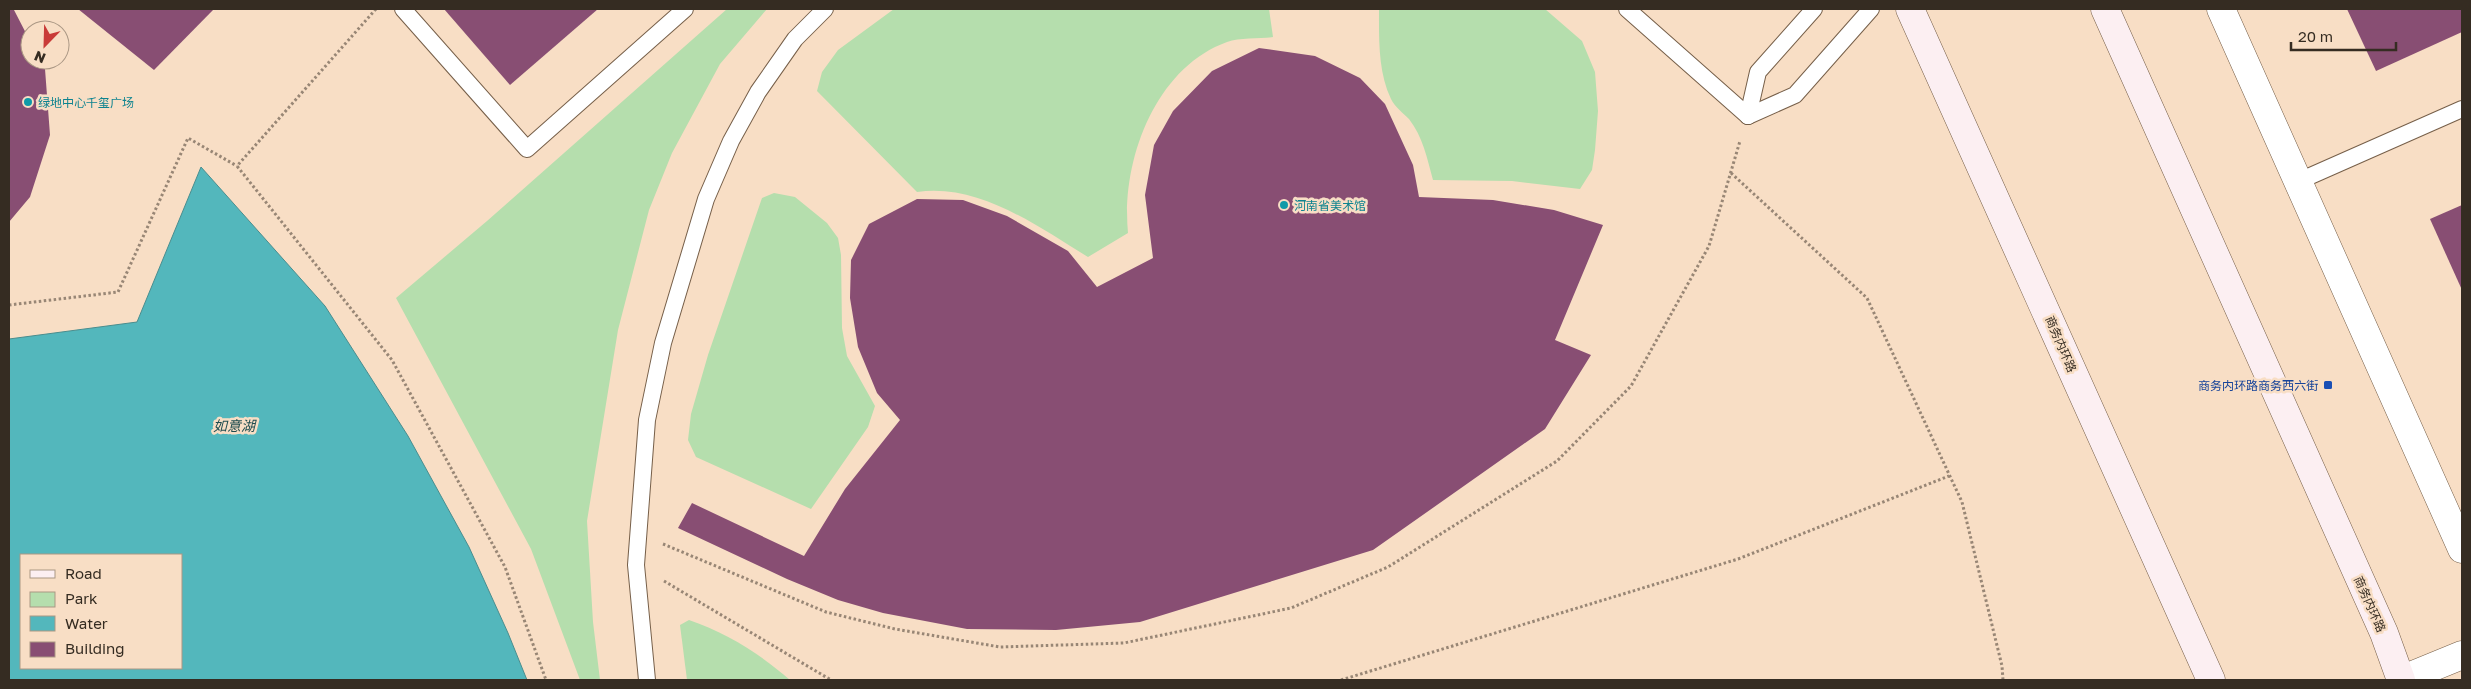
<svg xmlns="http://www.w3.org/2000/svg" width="2471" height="689" viewBox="0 0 2471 689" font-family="'Golos Text','Noto Sans SC',sans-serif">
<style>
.green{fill:#b5dead}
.water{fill:#53b7bc;stroke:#4a8d8e;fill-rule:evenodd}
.building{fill:#884e73}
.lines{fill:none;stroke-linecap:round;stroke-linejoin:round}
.lane-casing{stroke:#765f49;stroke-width:18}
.street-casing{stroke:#765f49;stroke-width:29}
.secondary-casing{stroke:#765f49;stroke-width:29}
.path{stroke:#988675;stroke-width:3;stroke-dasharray:2.5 2.5;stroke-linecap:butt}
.lane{stroke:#fff;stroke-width:16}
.street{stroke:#fff;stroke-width:28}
.secondary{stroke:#fceff2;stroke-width:28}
.culture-dot{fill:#0f9aa8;stroke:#f8dec5;stroke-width:2}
.transit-dot{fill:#1a4fb4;stroke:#f8dec5;stroke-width:2}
.labels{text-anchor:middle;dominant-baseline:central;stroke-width:5;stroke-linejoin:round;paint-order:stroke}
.culture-label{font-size:12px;fill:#0d838f;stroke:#f8dec5;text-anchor:start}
.street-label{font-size:12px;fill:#352c22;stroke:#f8dec5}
.transit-label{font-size:12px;fill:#164399;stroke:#f8dec5;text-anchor:end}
.water-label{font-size:14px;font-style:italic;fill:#1f4c4f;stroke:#f8dec5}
</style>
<rect width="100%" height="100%" fill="#f8dec5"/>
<g class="green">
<path d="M727,9h40l-47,55 -48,89 -23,57 -31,120 -31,191 6,101 7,58h-20l-49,-131 -135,-251 91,-77z"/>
<path d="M894,9h375l4,28c-14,2 -33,0 -46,5 -72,26 -106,119 -99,191l-40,24c-51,-31 -109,-74 -171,-65l-100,-101 5,-19 16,-22z"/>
<path d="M1379,9h166l37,32 13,31 3,39 -3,39 -3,20 -12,19 -68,-8 -79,-1c-6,-22 -10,-43 -24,-61 -6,-6 -14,-12 -18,-20 -13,-28 -12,-59 -12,-90z"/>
<path d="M774,193l21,4 32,26 11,15 3,17 1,73 5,28 28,50 -7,21 -57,82 -115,-52 -8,-17 3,-26 17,-59 54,-157z"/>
<path d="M689,620c38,13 71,34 101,60h-103l-7,-55z"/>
</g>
<path class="water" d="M201,167l124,139 83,130 61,111 39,86 19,47h-518v-341l128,-17zM21,555h160v113h-160z"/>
<g class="building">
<path d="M9,9l5,1 16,31v19h10l5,9 5,66 -20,62 -21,25z"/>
<path d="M78,9h136l-60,61z"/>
<path d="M444,9h154l-88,76z"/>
<path d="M2347,9h115v23l-86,39z"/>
<path d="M1259,48l56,8 45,22 25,26 28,61 6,32 74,3 61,10 49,15 -48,115 36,15 -46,74 -172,121 -233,72 -84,8 -89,-1 -84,-16 -45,-13 -51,-21 -109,-51 14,-25 112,53 41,-67 55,-69 -23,-27 -19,-46 -8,-49 1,-38 18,-36 48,-25 46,1 44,16 61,35 29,36 56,-29 -8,-63 9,-50 19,-34 39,-40z"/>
<path d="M2462,205v85l-32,-71z"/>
</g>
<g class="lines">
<g class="lane-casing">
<g id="lane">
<path d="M403,9l124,140 158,-140"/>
<path d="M1627,9l121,107"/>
<path d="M1748,116l47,-21 76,-86"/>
<path d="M1748,116l10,-44 56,-63"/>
<path d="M2299,181l163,-72"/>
<path d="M647,680l-11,-115 11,-145 16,-77 43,-144 25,-58 27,-49 37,-53 30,-30"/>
</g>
</g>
<g class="street-casing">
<g id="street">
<path d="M2221,9l241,540"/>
<path d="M2401,680l61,-25"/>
</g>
</g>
<g class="secondary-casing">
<g id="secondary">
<path d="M1910,9l301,671"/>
<path d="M2105,9l279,624 17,47"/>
</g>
</g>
<g class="path">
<path d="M376,9l-139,157 155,194 113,207 41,113"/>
<path d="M1731,173l136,125 95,204 40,164 1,14"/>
<path d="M9,305l109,-13 70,-154 49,28"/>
<path d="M663,544l163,68 69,17 105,18 124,-4 167,-35 97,-41 169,-106 74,-75 78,-140 31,-105"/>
<path d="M664,581l167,99"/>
<path d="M1341,680l397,-121 211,-83"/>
</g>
<use href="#lane" class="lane"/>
<use href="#street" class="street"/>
<use href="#secondary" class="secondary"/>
</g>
<g class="culture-dot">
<circle cx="28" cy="102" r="5"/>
<circle cx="1284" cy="205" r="5"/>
</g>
<rect class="transit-dot" x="2323" y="380" width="10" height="10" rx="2.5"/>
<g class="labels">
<g class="culture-label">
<text x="38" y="102">绿地中心千玺广场</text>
<text x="1294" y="205">河南省美术馆</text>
</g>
<g class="street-label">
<text transform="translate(2061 344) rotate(67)">商务内环路</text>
<text transform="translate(2370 604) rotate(66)">商务内环路</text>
</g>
<g class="transit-label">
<text x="2318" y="385">商务内环路商务西六街</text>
</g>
<g class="water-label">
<text x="234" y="425">如意湖</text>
</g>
</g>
<rect width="2471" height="689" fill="none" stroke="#352c22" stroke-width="20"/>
<rect x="20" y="554" width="162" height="115" fill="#f8dec5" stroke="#aa9784"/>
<rect x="30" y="570" width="25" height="8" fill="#fceff2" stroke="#aa9784"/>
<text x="65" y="579" font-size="15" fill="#352c22">Road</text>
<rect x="30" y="592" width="25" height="15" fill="#b5dead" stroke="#aa9784"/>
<text x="65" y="604" font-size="15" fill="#352c22">Park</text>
<rect x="30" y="616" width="25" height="15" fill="#53b7bc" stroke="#aa9784"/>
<text x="65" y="629" font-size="15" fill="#352c22">Water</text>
<rect x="30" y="642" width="25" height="15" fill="#884e73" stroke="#aa9784"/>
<text x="65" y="654" font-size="15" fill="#352c22">Building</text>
<g transform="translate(45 45) rotate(203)"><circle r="24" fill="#f8dec5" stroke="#aa9784"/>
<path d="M0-4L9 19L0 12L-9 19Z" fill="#c93b38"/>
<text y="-8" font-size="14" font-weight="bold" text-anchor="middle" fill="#352c22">N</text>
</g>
<path d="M2291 42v8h105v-8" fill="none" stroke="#352c22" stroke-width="2.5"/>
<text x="2298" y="42" font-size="15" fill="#352c22" stroke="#f8dec5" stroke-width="4" paint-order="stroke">20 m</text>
</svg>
